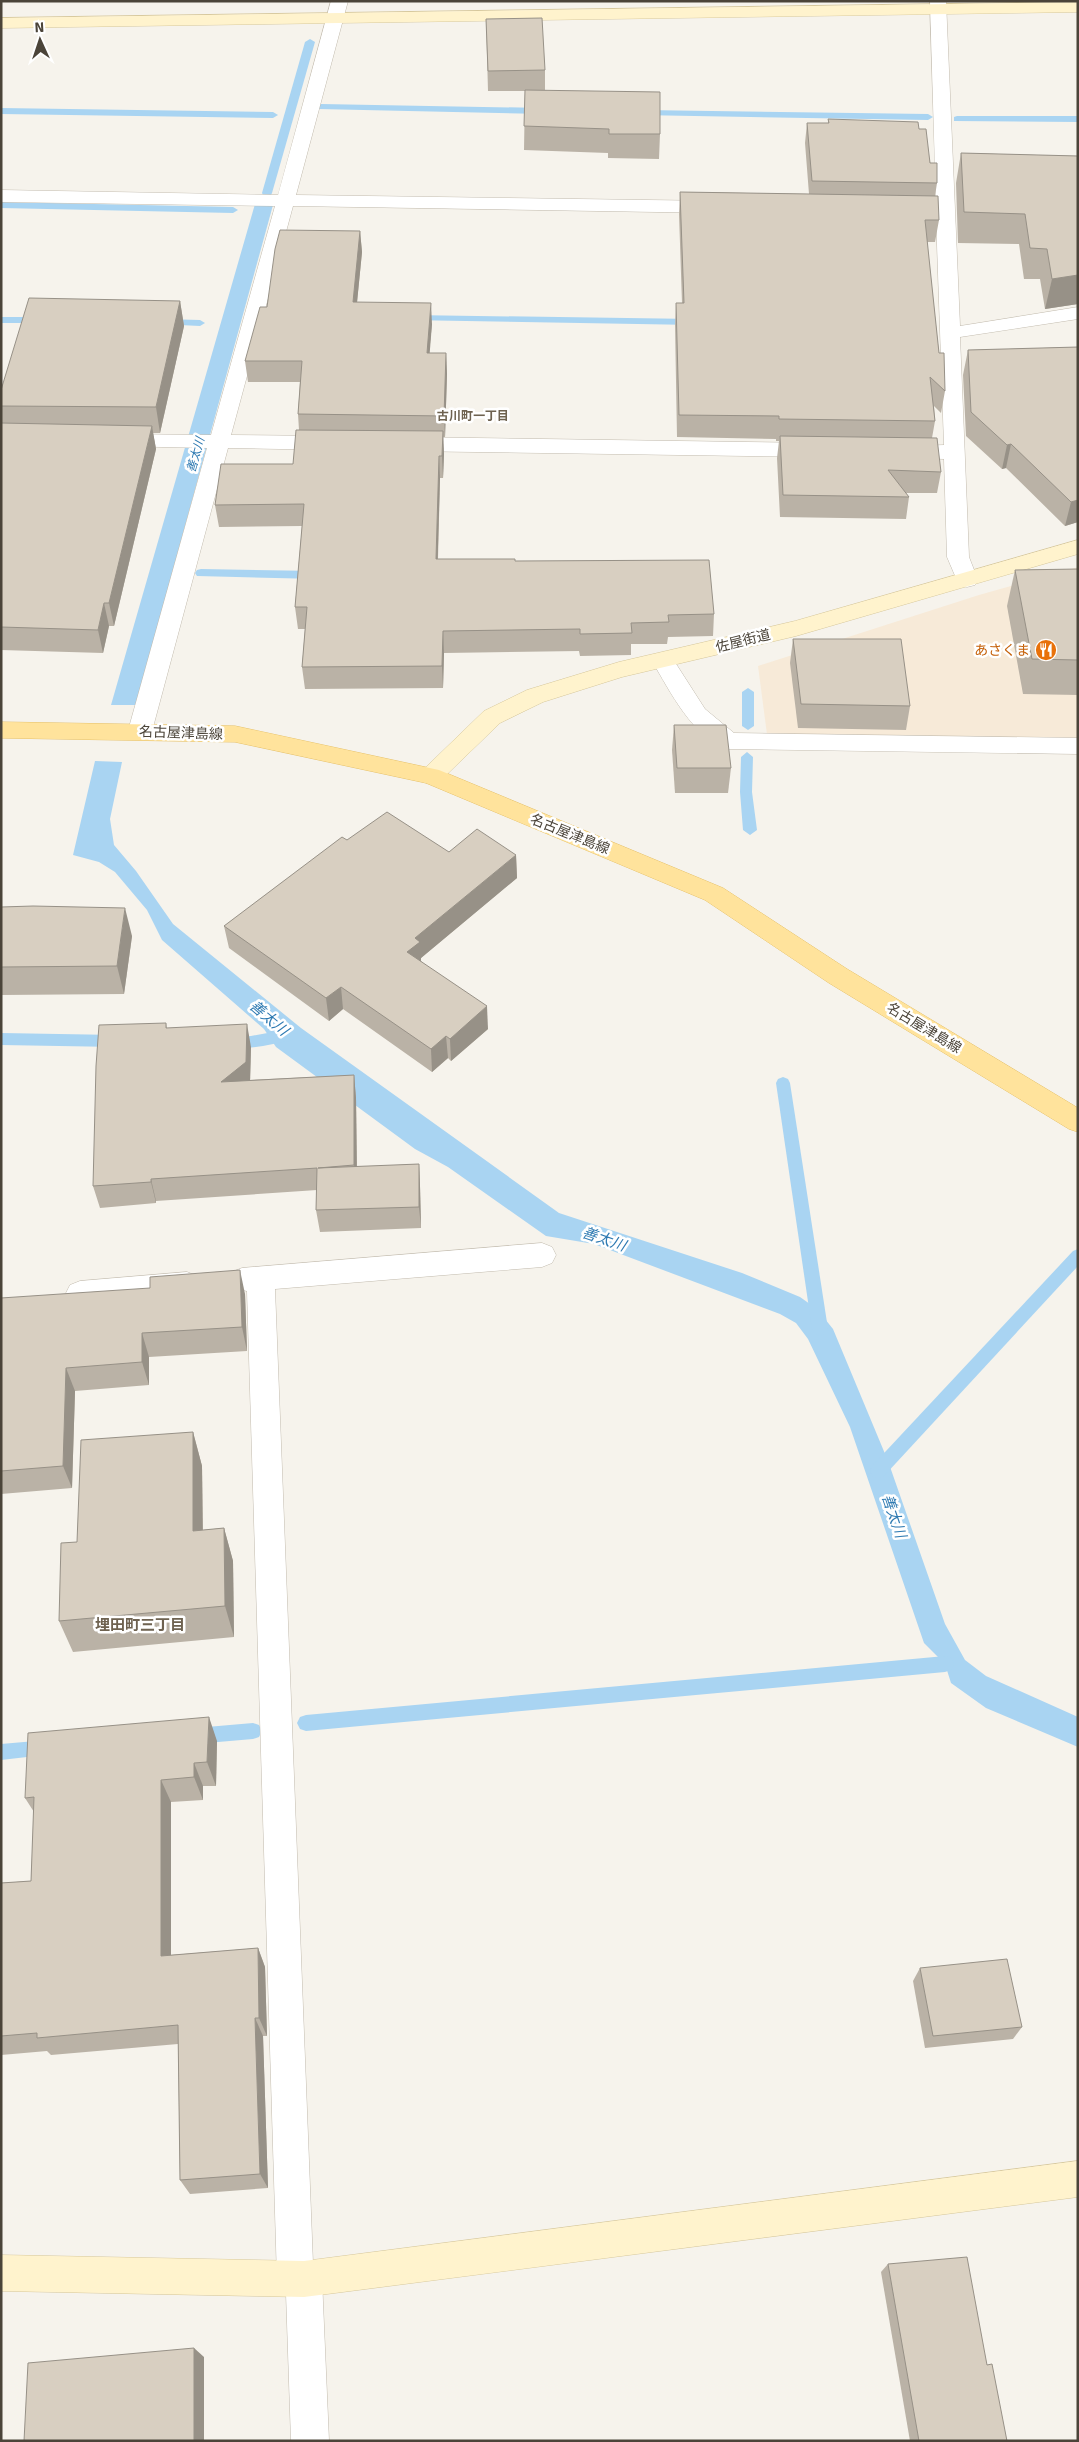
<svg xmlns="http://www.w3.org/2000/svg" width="1079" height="2442" viewBox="0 0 1079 2442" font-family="Signika,'Noto Sans JP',sans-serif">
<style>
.commercial{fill:#f7ead8}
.water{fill:#a9d4f2}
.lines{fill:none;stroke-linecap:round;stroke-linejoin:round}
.stream{fill:#a9d4f2;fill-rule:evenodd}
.street-casing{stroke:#c2bbae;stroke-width:1}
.secondary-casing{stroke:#d6c79b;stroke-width:1}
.primary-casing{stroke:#e6c16a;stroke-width:1}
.street{fill:#fff;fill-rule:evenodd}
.secondary{fill:#fff3cd;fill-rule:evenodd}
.primary{fill:#ffe39c;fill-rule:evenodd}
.wall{fill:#bab2a6}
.shaded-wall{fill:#979187}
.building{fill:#d8cfc1;stroke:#979187}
.labels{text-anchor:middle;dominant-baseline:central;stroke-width:5;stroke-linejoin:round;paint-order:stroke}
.far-neighbourhood-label{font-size:12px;font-weight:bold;fill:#6e6250;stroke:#fff}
.far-water-label{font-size:12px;font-style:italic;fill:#2e7ab2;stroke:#fff}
.street-label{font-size:14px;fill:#4b4439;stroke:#fff}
.food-label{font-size:14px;fill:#c56008;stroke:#fff;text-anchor:end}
.water-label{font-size:15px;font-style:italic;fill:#2e7ab2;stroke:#fff}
.neighbourhood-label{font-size:15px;font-weight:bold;fill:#6e6250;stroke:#fff}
</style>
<rect width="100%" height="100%" fill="#f6f3ec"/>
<path class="commercial" d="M1078,567v179l-310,-4 -10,-76 221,-71z"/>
<g class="water">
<path d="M255,204l18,1 -137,500h-25z"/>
<path d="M95,761l27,1 -12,57 4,26 22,26 37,53 128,104 258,185 183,60 58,24 17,12 16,20 55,132 57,163 20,36 21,16 92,41v30l-92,-39 -35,-25 -6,-19 -21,-21 -74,-216 -42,-88 -12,-16 -16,-9 -186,-70 -48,-8 -98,-69 -33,-18 -139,-102 -12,-18 -102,-89 -15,-30 -32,-38 -16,-10 -26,-7z"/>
</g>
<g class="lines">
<g class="stream">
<path d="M310,39l5,3 -43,151 -1,2h-8l-1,-2 43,-151z"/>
<path d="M321,104l223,4 5,3 -5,3 -226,-5v-4z"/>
<path d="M1,108l272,4 5,3 -5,3 -272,-4z"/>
<path d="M642,110l286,4 5,3 -5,3 -289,-5 -2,-2z"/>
<path d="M957,116h121v6l-124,-1v-4z"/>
<path d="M1,202l232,5 5,3 -5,3 -232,-5z"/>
<path d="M411,315l284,4 5,3 -5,3 -288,-5v-4z"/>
<path d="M1,317h41l5,3 -5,3h-41z"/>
<path d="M163,319l37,1 5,3 -5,3 -41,-2v-4z"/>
<path d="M201,569l117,2 6,4 -6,4 -121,-3 -2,-3 2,-3z"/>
<path d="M748,688l6,4v34l-6,4 -6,-4v-34z"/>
<path d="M747,752l6,5 -1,35 5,38 -7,5 -7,-5 -3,-38 1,-35z"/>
<path d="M289,1029l5,2 2,4 -2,4 -5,2c-20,3 -44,11 -64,5l-2,-4 2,-4 26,-2z"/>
<path d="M1,1033l116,2 5,2 2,4 -2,4 -5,2 -116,-2z"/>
<path d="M783,1077l5,2 2,4 38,246 -3,5 -5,2 -5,-2 -3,-5 -36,-246 2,-4z"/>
<path d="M1078,1249v17l-194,210 -6,2 -6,-2 -2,-5 2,-5 201,-215z"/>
<path d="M945,1656l6,2 3,6 -3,6 -6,2 -639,59 -6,-2 -3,-6 3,-6 6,-2z"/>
<path d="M253,1723l6,2 3,6 -3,6 -6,2 -58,5 -6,-2 -3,-6 3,-6 6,-2z"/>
<path d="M47,1740l6,2 3,6 -3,6 -52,6v-16z"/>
</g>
<g class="street-casing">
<g id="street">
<path d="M331,1h17l-52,194 421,6 7,2 2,4 -2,4 -7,2 -424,-7 -62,229 102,1 7,2 3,5 -3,5 -7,2 -105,-2 -76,283 -4,6 -8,2 -8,-2 -4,-6 79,-283 -91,-2 -7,-1 -3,-5 3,-5 7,-1 95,1 64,-229 -274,-4v-12l277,5z"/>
<path d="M930,1h16l14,325 118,-19v12l-118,18 9,220 9,23 -3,5 -8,2 -8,-2 -12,-28 -3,-98 -50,-2 -3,-5 3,-5 50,-2 -8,-229 -43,-2 -2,-4 2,-4 43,-1z"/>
<path d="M406,437l410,6 7,2 3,5 -3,5 -7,2 -410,-6 -7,-2 -3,-5 3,-5z"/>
<path d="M663,653l8,3 34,53 29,24 344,5v16l-349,-5c-36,-10 -59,-58 -77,-88l3,-5z"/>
<path d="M542,1243l10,4 4,8 -4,8 -10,4 -267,22 38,975 4,2 5,13 7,162h-38l-5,-148 -4,-2 -5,-13 -30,-987 -15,-3 -4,-8 4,-8 10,-4z"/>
<path d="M187,1272l10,4 4,8 -4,8 -10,4 -107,9 -10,-4 -4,-8 4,-8 10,-4z"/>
</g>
</g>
<g class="secondary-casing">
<g id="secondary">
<path d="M1078,2v10l-1077,16v-10z"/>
<path d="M1078,540v14l-282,82 -174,41 -79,25 -43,21 -61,59 -8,2 -8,-2 -4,-6 4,-6 61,-59 43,-21 92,-28 176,-41z"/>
<path d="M1078,2161v36l-774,100 -303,-6v-36l303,6z"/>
</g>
</g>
<g class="primary-casing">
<path id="primary" d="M1,722l234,4 204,44 284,118 124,81 231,139v24l-9,-3 -240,-146 -124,-83 -279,-117 -191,-41 -234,-4z"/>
</g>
<use href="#street" class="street"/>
<use href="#secondary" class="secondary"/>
<use href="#primary" class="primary"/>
</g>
<g class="wall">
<path d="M486,19l59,51v20l115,44 -1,25 -51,-1v-5l-84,-3 1,-59h-37z"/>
<path d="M828,119l91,10 18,54 -2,13 4,24 -4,22h-8l12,111 6,38 -4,22 -7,-7 1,15 -3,17 9,34 -4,21h-31l3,4 -3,22 -126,-2 -3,-59 2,-17h-3v-2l-99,-2 -2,-112 1,-22h6l-3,-89 1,-22 129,2 -4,-51 2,-20h21z"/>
<path d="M961,153l117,3v148l-33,5 -5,-30h-16l-5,-35 -61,-1 -2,-60z"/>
<path d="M360,231l2,21 -5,50 75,22 -3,29h17l1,21 -2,63h-2l1,17 -1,24h-3l-2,81 77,2 199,53 -1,22 -45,1 -1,7h-36v11l-51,1 -1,-5 -135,2 -1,35 -138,1 -3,-22 3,-38h-7l-3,-22 7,-81 -83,1 -4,-22 78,-41 6,-34 -1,-16 2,-32h-52l-3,-21 22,-54z"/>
<path d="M180,301l4,25 -24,107h-7l3,16 -42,177h-5l-6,27 -102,-3v-260z"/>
<path d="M1078,347v175l-13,4 -59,-58 -4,1 -36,-33 -3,-61 5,-25z"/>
<path d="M1078,569v126l-55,-1 -16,-88 8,-36z"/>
<path d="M793,639l117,67 -4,24 -108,-2 -8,-65z"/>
<path d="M674,725l57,43 -3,25h-53l-3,-43z"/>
<path d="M347,840l102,12 67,3 1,23 -96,80v3l67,68 -37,32 -3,-3 -16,14 -89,-63 -14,12 -100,-73 -5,-22z"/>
<path d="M1,907l131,29 -8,58 -123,1z"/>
<path d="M166,1023l1,5 84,19 -1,33 104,-5 2,23 1,69 62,-3 1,22 1,42 -101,4 -4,-22 1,-20 -161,11v2l-56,5 -7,-22z"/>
<path d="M245,1294l2,57 -98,6v28l-74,6 -3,97 -71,6v-196z"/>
<path d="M193,1432l9,34 1,64 21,-2 9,33 1,76 -161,15 -14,-31 18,-79z"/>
<path d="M217,1741l-1,45h-13v14l-32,2v153l87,-7 7,19 2,69h-4l5,152 -78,6 -10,-14 -2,-136 -127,11 -4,-4 -46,4v-172l30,-2 3,-69 -9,-14z"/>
<path d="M920,1968l102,59 -9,12 -88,9 -12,-67z"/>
<path d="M888,2264l99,101 20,76h-97l-29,-169z"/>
</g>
<g class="shaded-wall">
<path d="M360,231l2,21 -7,71 -2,-21z"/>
<path d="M1078,275v29l-33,5 7,-30z"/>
<path d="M180,301l4,25 -24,107 -4,-26z"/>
<path d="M431,303l1,21 -4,50 -1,-21z"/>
<path d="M446,353l1,21 -2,63 -1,-21z"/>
<path d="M152,426l4,23 -42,177 -5,-23z"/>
<path d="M443,431l1,23 -1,24 -1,-22z"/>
<path d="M1011,444l-5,24 -4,1 5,-24z"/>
<path d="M439,456l1,22 -3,103 -1,-22z"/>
<path d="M1078,500v22l-13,4 6,-24z"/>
<path d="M104,603l5,23 -6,27 -5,-23z"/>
<path d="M443,631l1,22 -1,35 -1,-22z"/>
<path d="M516,855l1,23 -96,80v6l-14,-12 8,-14z"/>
<path d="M125,908l7,28 -8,58 -7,-28z"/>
<path d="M341,987l2,22 -14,12 -3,-23z"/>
<path d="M487,1006l1,23 -37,32 -1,-22z"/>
<path d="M247,1024l4,23 -1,37 -29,-2z"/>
<path d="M446,1036l2,22 -16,14 -1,-23z"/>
<path d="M354,1075l2,23 1,89 -3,-22z"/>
<path d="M419,1164l1,22 1,42 -2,-21z"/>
<path d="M151,1179l5,22v2l-5,-21z"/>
<path d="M240,1270l5,24 2,57 -5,-24z"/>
<path d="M142,1333l7,24v28l-7,-23z"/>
<path d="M66,1368l9,23 -3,97 -9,-22z"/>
<path d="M193,1432l9,34 1,98 -10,-33z"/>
<path d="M224,1528l9,33 1,76 -9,-31z"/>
<path d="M209,1717l8,24 -1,45 -9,-24z"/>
<path d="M194,1763l9,23v14l-9,-23z"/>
<path d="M161,1780l10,22v173l-10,-19z"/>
<path d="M258,1948l7,19 2,69 -8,-18z"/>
<path d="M255,2018l8,18 5,152 -8,-14z"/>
<path d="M194,2348l10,9v84h-10z"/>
</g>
<g class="building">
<path d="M542,18l3,52 -57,1 -2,-52z"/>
<path d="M525,90l135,2v42h-51v-5l-85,-3z"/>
<path d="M828,119l90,3 1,7h7l4,34h7v20l-125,-2 -5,-58h22z"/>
<path d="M961,153l117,3v119l-26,4 -5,-30 -17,-1 -5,-34 -61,-2z"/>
<path d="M680,192l258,4 1,24h-14l14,133h5l1,38 -15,-14 5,44 -156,-2v-3l-100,-1 -3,-112h8z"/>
<path d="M280,230l80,1 -7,71 78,1 -4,50h19l-2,63 -146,-2 4,-53h-57l15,-54h7l8,-58z"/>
<path d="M29,298l151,3 -24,106 -155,-1v-16z"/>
<path d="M1078,347v153l-7,2 -60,-58 -4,1 -36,-33 -3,-62z"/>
<path d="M1,423l151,3 -43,177h-5l-6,27 -97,-3z"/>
<path d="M296,430l147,1 -1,25h-3l-3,103h79v2l194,-1 5,54 -46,1 1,7 -38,1 1,10 -52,1v-5l-137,2 -1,35 -140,1 5,-60h-12l9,-103 -89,1 6,-41h72z"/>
<path d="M780,436l157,2 4,34 -53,-2 21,27 -126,-2z"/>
<path d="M1078,569v91l-46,-1 -17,-89z"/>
<path d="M793,639h108l9,67 -109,-2z"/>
<path d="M674,725h52l5,43h-54z"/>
<path d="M387,812l62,40 28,-23 39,26 -101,83 5,4 -13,10 80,54 -37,33 -4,-3 -15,13 -90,-62 -15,11 -102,-72 118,-89 5,3z"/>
<path d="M33,906l92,2 -8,58 -116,1v-60z"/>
<path d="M166,1023v5l81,-4 -1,38 -25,20 133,-7v90l-36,3 101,-4v43l-103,3 1,-42 -166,11v3l-58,4 3,-120 3,-41z"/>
<path d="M240,1270l2,57 -100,6v29l-76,6 -3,98 -62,5v-173l149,-10v-11z"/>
<path d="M193,1432v99l31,-3 1,78 -166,15 2,-78 16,-1 4,-102z"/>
<path d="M209,1717l-2,45 -13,1v14l-33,3v176l97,-8 1,70h-4l5,156 -80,6 -2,-155 -141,13v-5l-36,3v-153l30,-2 3,-84 -9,1 3,-65z"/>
<path d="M1007,1959l15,68 -89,9 -13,-68z"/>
<path d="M967,2257l20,108 5,-1 15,77h-88l-31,-177z"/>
<path d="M194,2348v93h-170l4,-78z"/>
</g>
<defs>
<g id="restaurant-disc" transform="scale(1.125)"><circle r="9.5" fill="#e8710a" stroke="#fff"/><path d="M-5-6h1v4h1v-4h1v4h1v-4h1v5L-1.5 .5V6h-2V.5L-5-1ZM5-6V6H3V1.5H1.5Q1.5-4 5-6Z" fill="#fff"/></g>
</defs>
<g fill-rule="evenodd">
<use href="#restaurant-disc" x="1046" y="650"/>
</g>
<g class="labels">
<g class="far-neighbourhood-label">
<text x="473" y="416">古川町一丁目</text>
</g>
<g class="far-water-label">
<text transform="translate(196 455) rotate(-74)">善太川</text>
</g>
<g class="street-label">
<text transform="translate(743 641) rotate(-14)">佐屋街道</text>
<text transform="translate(181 733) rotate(2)">名古屋津島線</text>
<text transform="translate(570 834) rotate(22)">名古屋津島線</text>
<text transform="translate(924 1028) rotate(31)">名古屋津島線</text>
</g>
<g class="food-label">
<text x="1030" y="650">あさくま</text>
</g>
<g class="water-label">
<text transform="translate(269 1018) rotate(40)">善太川</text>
<text transform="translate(604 1239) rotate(19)">善太川</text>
<text transform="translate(894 1516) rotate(71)">善太川</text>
</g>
<g class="neighbourhood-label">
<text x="140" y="1625">埋田町三丁目</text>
</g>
</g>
<rect width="1079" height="2442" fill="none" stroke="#4b4439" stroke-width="5"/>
<g transform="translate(40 40) rotate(357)" stroke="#ffffff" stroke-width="4" paint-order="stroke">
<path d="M0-4L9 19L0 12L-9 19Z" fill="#4b4439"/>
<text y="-8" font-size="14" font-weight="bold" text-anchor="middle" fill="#4b4439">N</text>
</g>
</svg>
